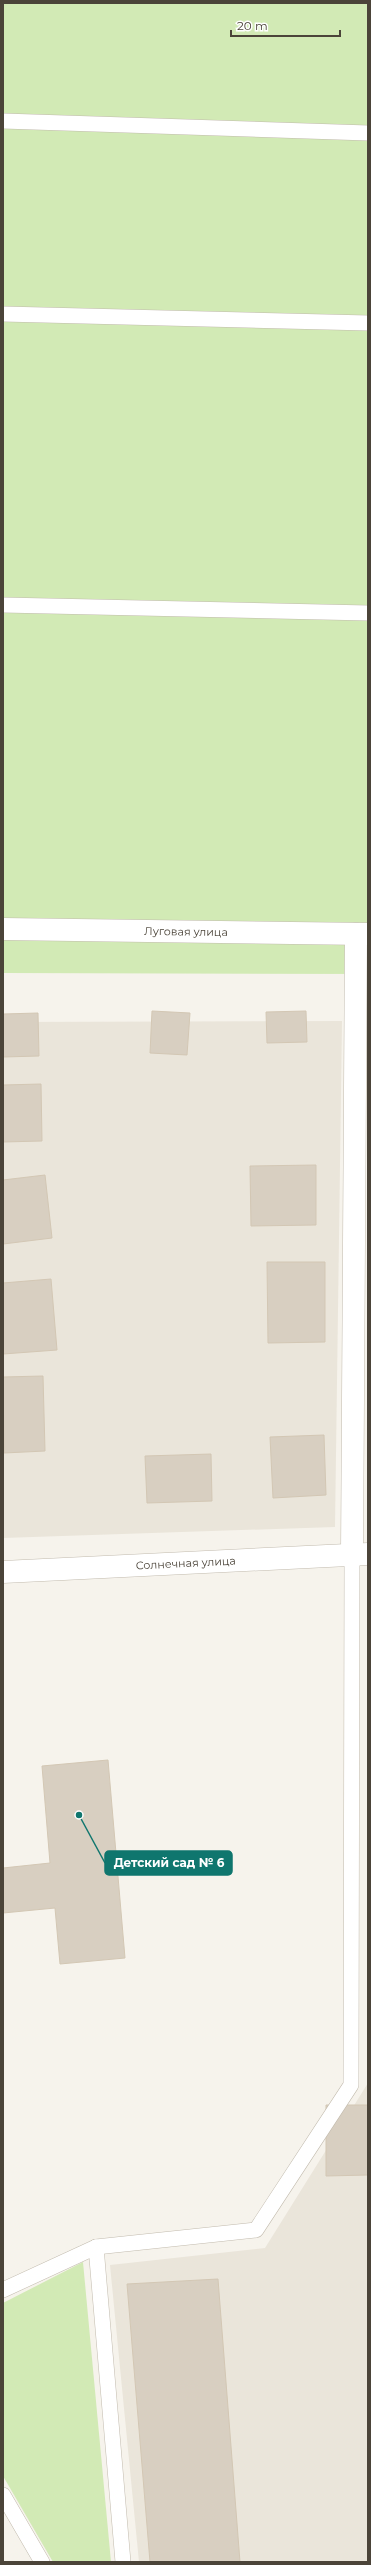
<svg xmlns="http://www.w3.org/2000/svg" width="371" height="2565" viewBox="0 0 371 2565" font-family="Montserrat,sans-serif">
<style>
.residential{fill:#eae5da}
.green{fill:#d2eab5}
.building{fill:#d8cfc1;stroke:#d3c7b4}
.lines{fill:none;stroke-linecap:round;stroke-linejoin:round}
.service-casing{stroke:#c2bbae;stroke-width:16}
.minor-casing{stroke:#c2bbae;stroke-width:23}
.service{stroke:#fff;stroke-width:15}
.minor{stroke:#fff;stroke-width:22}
.labels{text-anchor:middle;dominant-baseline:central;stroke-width:3;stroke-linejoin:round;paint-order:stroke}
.street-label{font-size:11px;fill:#4b4439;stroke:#fff}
.leader{fill:none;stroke:#0f766e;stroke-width:1.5}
.callout-dot{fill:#0f766e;stroke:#fff;stroke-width:1.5}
.callout{fill:#0f766e;stroke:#0f766e;stroke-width:1.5}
.callout-label{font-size:12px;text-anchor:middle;font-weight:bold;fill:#fff}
</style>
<rect width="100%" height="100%" fill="#f6f3ec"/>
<g class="residential">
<path d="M342,1021l-7,506 -332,11v-516z"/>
<path d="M368,2083v479h-229l-29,-297 155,-17z"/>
</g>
<g class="green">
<path d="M3,3h365v971l-365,-1z"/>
<path d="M83,2262l28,300h-58l-50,-86v-173z"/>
</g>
<g class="building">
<path d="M152,1011l38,2 -3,42 -37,-2z"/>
<path d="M306,1011l1,31 -40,1 -1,-31z"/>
<path d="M38,1013l1,43 -36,1v-43z"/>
<path d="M41,1084l1,57 -39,1v-57z"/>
<path d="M316,1165v60l-65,1 -1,-60z"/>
<path d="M45,1175l7,63 -49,6v-64z"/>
<path d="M267,1262h58v80l-57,1z"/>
<path d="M51,1279l6,71 -54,4v-71z"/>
<path d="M43,1376l2,75 -41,2 -1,-76z"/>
<path d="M324,1435l2,60 -53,3 -3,-61z"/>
<path d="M211,1454l1,47 -65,2 -2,-47z"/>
<path d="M108,1760l17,198 -65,6 -5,-56 -52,5v-45l47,-5 -8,-97z"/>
<path d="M326,2105h42v70l-42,1z"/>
<path d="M218,2279l22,283h-90l-23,-278z"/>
</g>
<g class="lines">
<g class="service-casing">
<g id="service">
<path d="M3,121l365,12"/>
<path d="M3,314l365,9"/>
<path d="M3,605l365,8"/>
<path d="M96,2247l27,315"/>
<path d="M3,2290l93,-43 160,-17 95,-145 1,-531"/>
<path d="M3,2495l39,67"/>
</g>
</g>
<g class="minor-casing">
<g id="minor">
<path id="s1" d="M3,929l365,5"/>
<path d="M352,1554l4,-620"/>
<path id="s2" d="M3,1572l365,-18"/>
</g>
</g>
<use href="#service" class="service"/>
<use href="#minor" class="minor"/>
</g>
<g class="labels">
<g class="street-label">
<text stroke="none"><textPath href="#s1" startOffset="183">Луговая улица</textPath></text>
<text stroke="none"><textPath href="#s2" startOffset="183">Солнечная улица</textPath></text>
</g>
</g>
<path class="leader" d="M79 1815L105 1863"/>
<circle class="callout-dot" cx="79" cy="1815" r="4"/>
<rect class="callout" x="105" y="1851" width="127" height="24" rx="4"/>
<g class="callout-label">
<text x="169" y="1867">Детский сад № 6</text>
</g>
<rect width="371" height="2565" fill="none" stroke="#4b4439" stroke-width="8"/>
<path d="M231 30v6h109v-6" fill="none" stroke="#4b4439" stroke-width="2"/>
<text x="237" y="30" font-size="12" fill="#4b4439" stroke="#ffffff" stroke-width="3" paint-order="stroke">20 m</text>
</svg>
